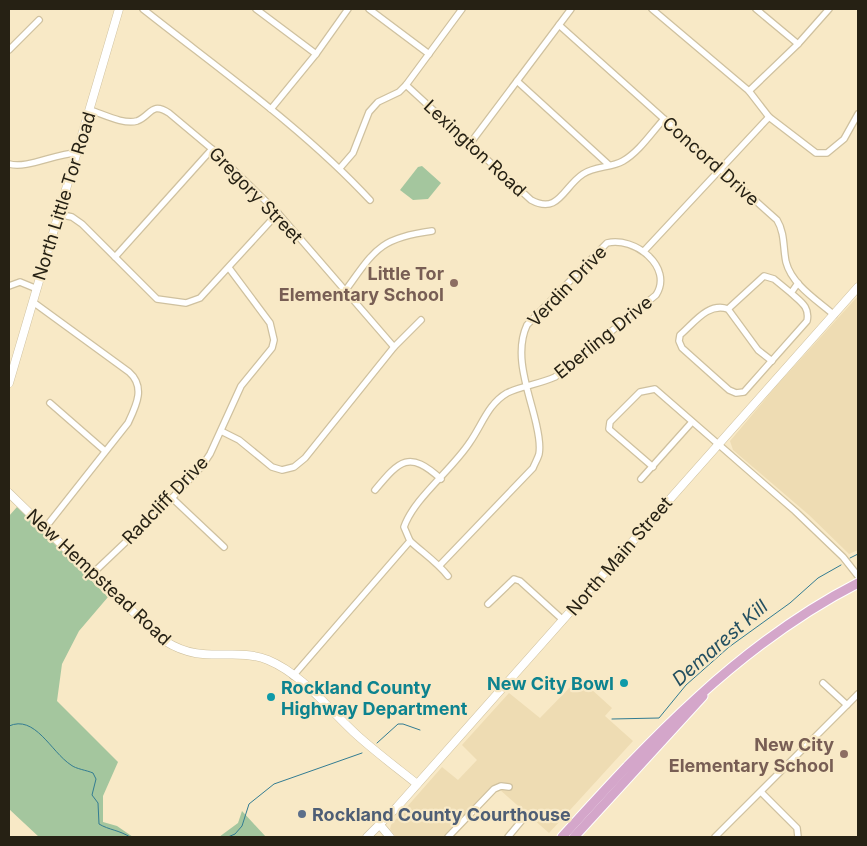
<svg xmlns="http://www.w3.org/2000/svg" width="867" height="846" viewBox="0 0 867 846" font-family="Inter,sans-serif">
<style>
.built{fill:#eedcb3}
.green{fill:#a4c69e}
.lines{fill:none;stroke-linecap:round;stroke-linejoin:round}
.stream{stroke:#337c92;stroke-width:1}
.street-casing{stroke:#cfc19f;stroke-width:8}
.secondary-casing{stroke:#cfc19f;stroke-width:9}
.primary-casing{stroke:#fff;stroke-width:11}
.street{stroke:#fff;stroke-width:5.5}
.secondary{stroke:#fff;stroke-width:8}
.primary{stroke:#d4a6ca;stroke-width:9}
.education-dot{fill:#8d6e63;stroke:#f8e9c6;stroke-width:2}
.culture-dot{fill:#0f9aa8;stroke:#f8e9c6;stroke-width:2}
.service-dot{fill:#5c6f8a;stroke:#f8e9c6;stroke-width:2}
.labels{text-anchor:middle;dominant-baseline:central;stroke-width:4.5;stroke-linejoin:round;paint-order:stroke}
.street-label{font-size:18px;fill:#262114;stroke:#f8e9c6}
.education-label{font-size:18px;font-weight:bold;fill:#785e54;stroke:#f8e9c6;text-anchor:end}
.culture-label{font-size:18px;font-weight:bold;fill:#0d838f;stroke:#f8e9c6;text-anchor:end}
.service-label{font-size:18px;font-weight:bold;fill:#4e5e75;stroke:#f8e9c6;text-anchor:start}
.water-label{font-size:19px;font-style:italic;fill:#234f60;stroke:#f8e9c6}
</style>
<rect width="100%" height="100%" fill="#f8e9c6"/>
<g class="built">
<path d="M858,296v254l-9,4 -40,-39 -76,-65 -3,-9 48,-57z"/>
<path d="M579,678l33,30 -7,8 28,25 -84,92 -50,-44 -45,48h-58l-6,-8 1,-4 51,-58 16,13 19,-20 -15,-15 47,-52 31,25z"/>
</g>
<g class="green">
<path d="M422,166l19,17 -13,16 -15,1 -13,-10 18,-23z"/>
<path d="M17,507l91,90 -29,34 -17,33 -5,37 61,61 -15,34v26l14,4 16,11h-94l-30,-28v-293z"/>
<path d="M242,811l24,26h-47l19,-14z"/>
</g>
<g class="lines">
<g class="stream">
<path d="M850,558l8,-4"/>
<path d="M612,719l47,-1 27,-33 43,-38 61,-44 28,-25 23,-13"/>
<path d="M9,726c26,-12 42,26 62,39 5,4 15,5 22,8l3,6 -4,16 6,8 1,21c10,6 20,6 31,13"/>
<path d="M377,743l21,-19h5l17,6"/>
<path d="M228,837l7,-3 7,-8 7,-22 25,-20 88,-31"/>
</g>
<g class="street-casing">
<g id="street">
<path d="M143,9c77,61 160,119 227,191"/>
<path d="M256,9l60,45"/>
<path d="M369,9l60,45"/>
<path d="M652,9l97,82 20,26 47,36h11l17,-14 14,-25"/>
<path d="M756,9l42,35"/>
<path d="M559,25l218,195c8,13 6,28 9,42 6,23 31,38 48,53"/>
<path d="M9,50l30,-30"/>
<path d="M517,81l92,84"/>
<path d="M406,85l125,115c28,15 32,-13 52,-26 12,-8 28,-6 40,-13 16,-9 29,-29 41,-42"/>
<path d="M749,91l49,-47 31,-35"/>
<path d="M271,109l45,-55 32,-45"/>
<path d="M90,110c13,4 34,15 47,11 14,-5 14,-20 32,-8l43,36 66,64 116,134"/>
<path d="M469,145l102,-136"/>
<path d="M9,164c18,5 45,-10 67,-11"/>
<path d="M340,168l13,-15 16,-41 9,-10 21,-10 7,-7 56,-76"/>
<path d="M58,214l14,3 10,7 75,75 29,4 14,-5 78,-85"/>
<path d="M644,251l125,-134"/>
<path d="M115,257l97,-108"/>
<path d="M9,286l11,-4 17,7"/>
<path d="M345,291c30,-41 34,-53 87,-60"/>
<path d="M791,293c10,9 19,14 16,28l-63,71 -8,1 -7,-3 -47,-42 -3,-7 1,-6c14,-12 28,-33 48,-26l36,-33 10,3 17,14 7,-10"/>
<path d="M33,302l96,70c17,15 7,34 -1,51l-83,105"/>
<path d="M728,309l30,41 14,11"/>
<path d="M50,403l55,48"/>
<path d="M221,431l18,9 33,27 10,3 12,-3 11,-9 89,-111 27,-27"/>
<path d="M653,467l-44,-38 1,-7 30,-30 15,-3 140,122 48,46 15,19"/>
<path d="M641,479l51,-57"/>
<path d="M375,490c25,-30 34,-40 66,-11"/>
<path d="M172,498l52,49"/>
<path d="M410,541c13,12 27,21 38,35"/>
<path d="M92,574l80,-76 30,-32 8,-12 31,-68 31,-38 2,-8 -4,-17 -41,-55"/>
<path d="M488,604l26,-25 6,2 43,39"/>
<path d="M293,676l117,-135 -6,-14c10,-29 48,-57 66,-85 12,-17 18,-38 37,-49 14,-7 33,-9 48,-16l101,-82c18,-28 -22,-59 -49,-52l-80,82c-14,30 2,67 9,98 2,9 5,21 3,31 -1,4 -4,9 -6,14l-93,97"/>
<path d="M823,683l24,22"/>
<path d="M761,792l36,36 1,9"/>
<path d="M448,837l46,-48 7,-3 8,1"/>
<path d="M508,837l15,-18"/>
<path d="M715,837l143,-143"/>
</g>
</g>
<g class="secondary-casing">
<g id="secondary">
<path d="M9,383l110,-374"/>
<path d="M9,493l83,81 73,67c39,25 68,5 103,19 36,15 62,51 90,76 19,17 39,32 59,48"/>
<path d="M380,825l10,12"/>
<path d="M367,837l30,-30 461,-520"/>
</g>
</g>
<g class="primary-casing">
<g id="primary">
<path d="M562,837c88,-97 177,-193 296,-254"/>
<path d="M574,837l129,-141"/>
</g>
</g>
<use href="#street" class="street"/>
<use href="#secondary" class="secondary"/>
<use href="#primary" class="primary"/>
</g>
<g class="education-dot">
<circle cx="454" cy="283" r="5"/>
<circle cx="844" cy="754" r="5"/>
</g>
<g class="culture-dot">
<circle cx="624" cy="683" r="5"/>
<circle cx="271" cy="697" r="5"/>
</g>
<circle class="service-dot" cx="302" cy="814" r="5"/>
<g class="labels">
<g class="street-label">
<text transform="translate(475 148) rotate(43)">Lexington Road</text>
<text transform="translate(711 161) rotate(42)">Concord Drive</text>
<text transform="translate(256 195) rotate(46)">Gregory Street</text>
<text transform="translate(64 196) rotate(-73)">North Little Tor Road</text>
<text transform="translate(567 286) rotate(-46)">Verdin Drive</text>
<text transform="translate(603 337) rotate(-39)">Eberling Drive</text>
<text transform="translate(165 500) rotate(-46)">Radcliff Drive</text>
<text transform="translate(619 556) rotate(-49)">North Main Street</text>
<text transform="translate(99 577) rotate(43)">New Hempstead Road</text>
</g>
<g class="education-label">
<text x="444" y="273">Little Tor<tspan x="444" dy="21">Elementary School</tspan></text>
<text x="834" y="744">New City<tspan x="834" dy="21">Elementary School</tspan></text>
</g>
<g class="culture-label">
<text x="614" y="683">New City Bowl</text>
<text x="281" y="687" text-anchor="start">Rockland County<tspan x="281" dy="21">Highway Department</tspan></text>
</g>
<g class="service-label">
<text x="312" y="814">Rockland County Courthouse</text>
</g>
<g class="water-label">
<text transform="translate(720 643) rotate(-41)">Demarest Kill</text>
</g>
</g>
<rect width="867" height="846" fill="none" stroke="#262114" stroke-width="20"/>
</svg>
